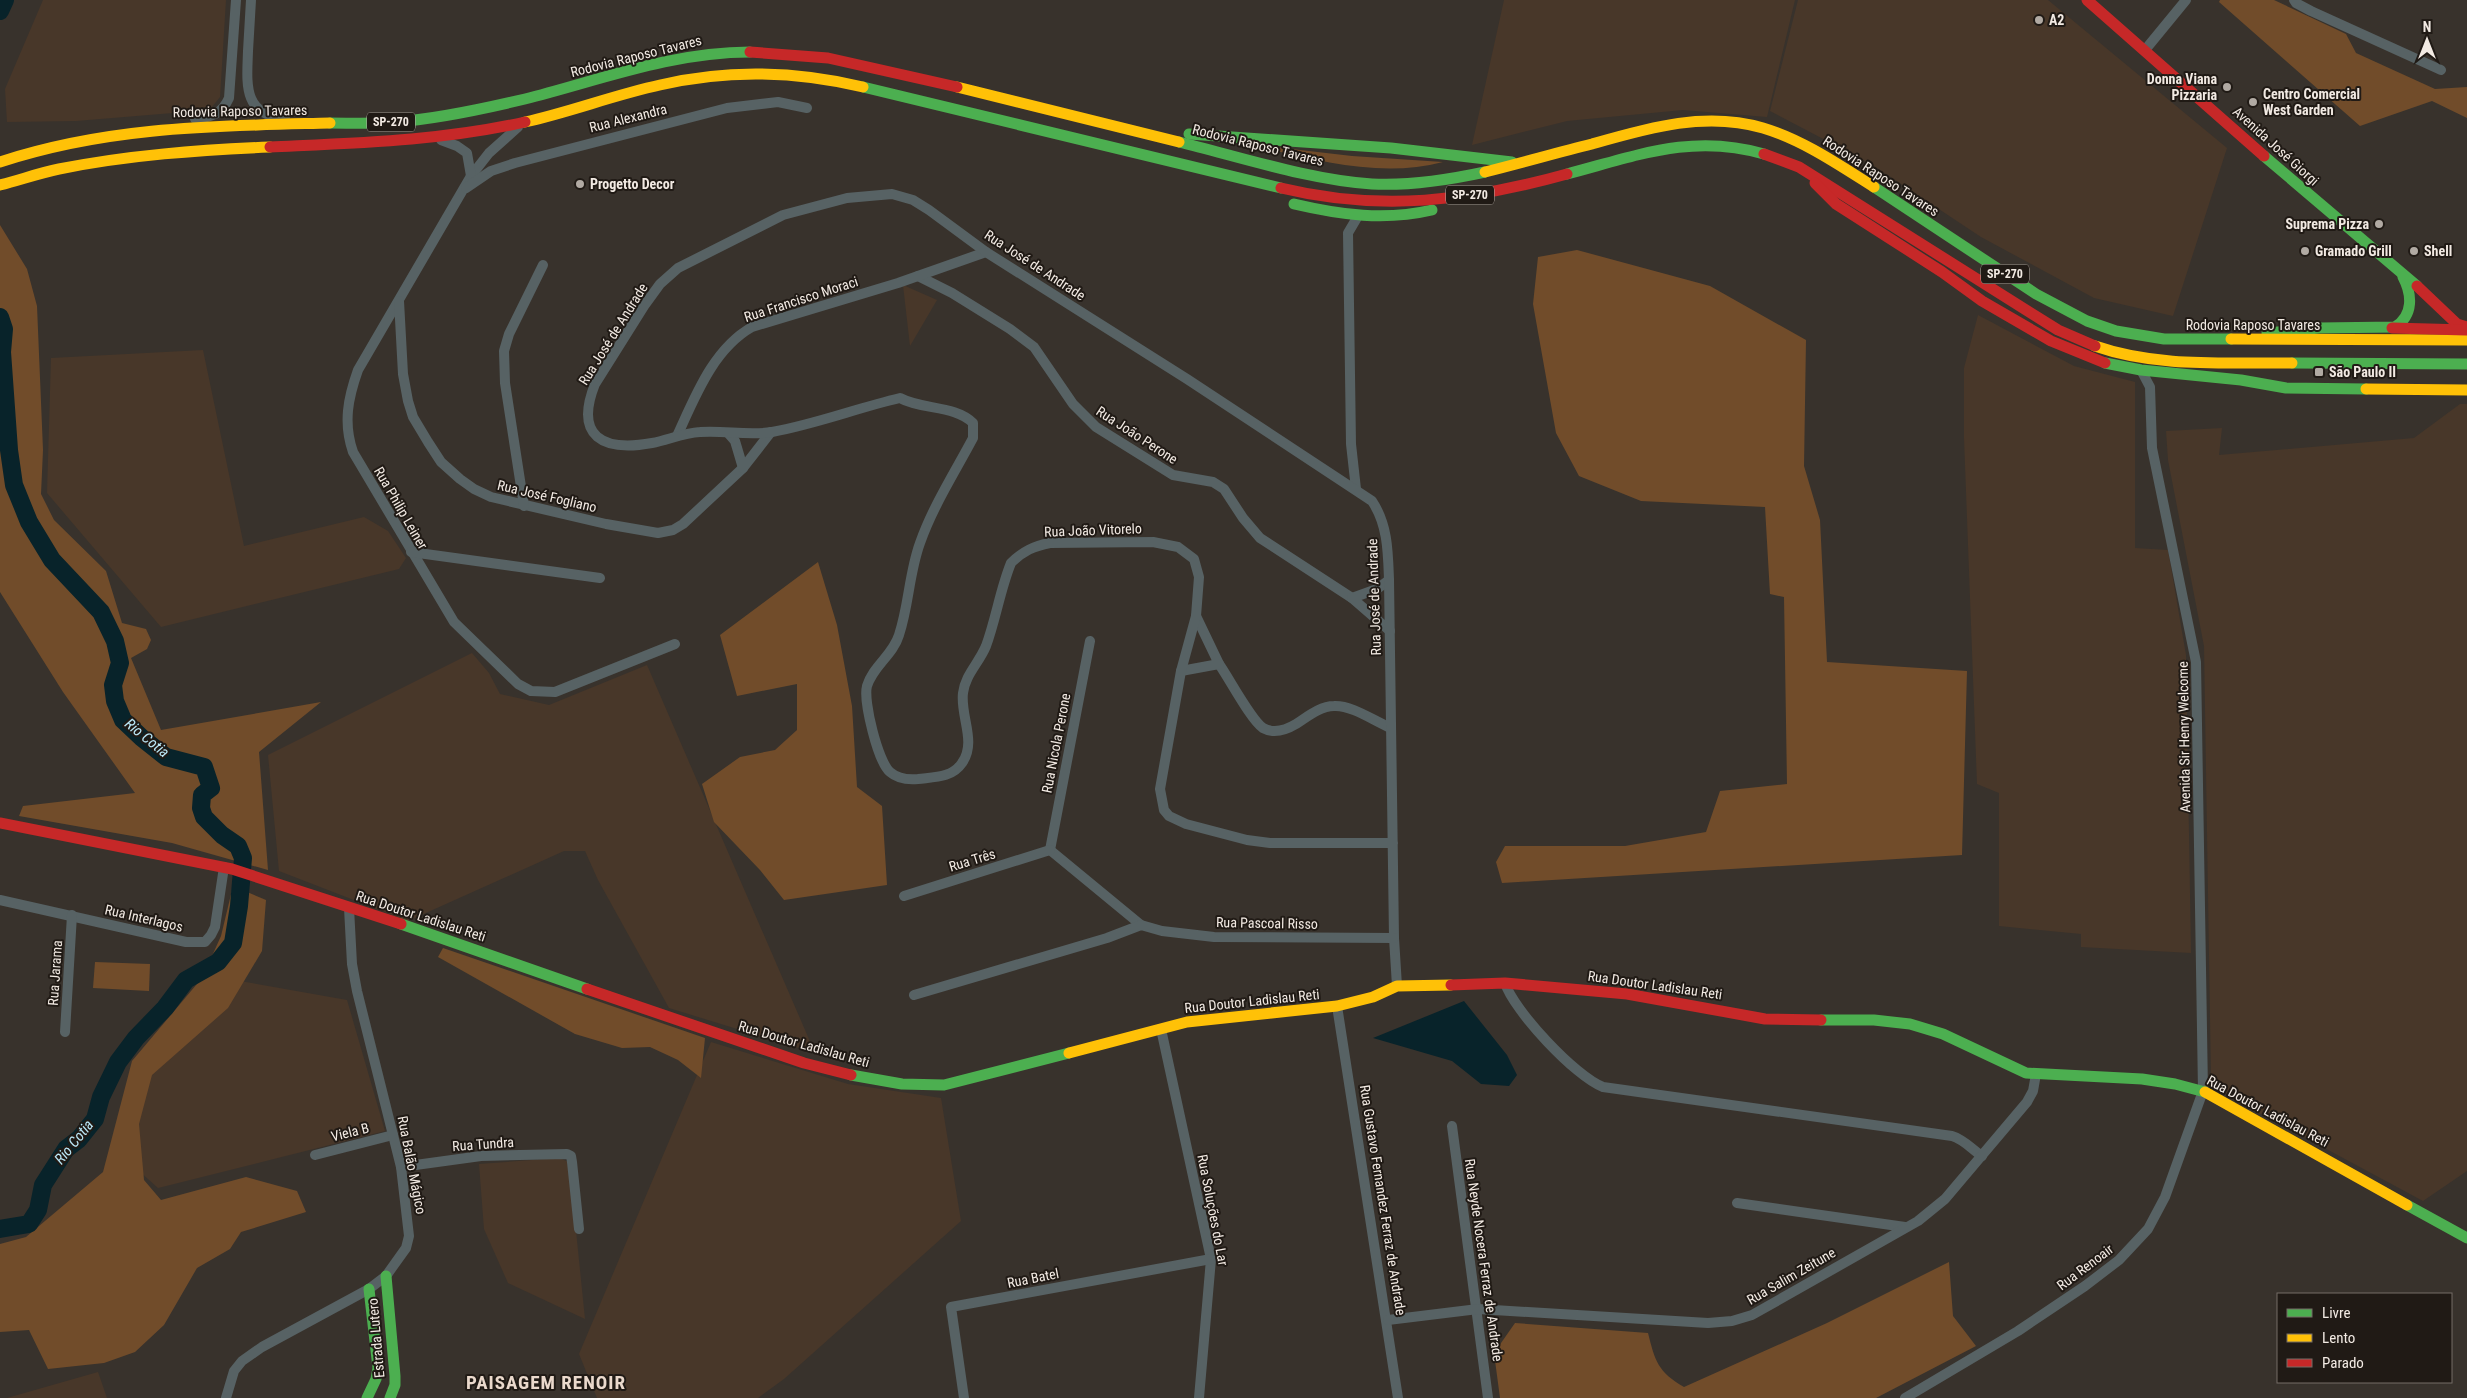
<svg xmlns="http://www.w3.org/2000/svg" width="2467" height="1398" viewBox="0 0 2467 1398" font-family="'Roboto Condensed',sans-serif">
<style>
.built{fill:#483729}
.green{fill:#714c2a}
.water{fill:#08232a}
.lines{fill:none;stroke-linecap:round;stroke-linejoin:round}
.river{stroke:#08232a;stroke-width:18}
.street{stroke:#576264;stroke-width:10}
.fast{stroke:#4caf50;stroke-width:11}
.slow{stroke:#ffc107;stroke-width:11}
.jam{stroke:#c62828;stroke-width:11}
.poi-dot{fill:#b1aaa3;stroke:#201a15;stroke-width:2}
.labels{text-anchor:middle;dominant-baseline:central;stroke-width:4;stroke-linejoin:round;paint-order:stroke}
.shield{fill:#201a15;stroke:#b3aca5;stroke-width:1}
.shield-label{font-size:12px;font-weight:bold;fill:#f2eae3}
.poi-label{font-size:14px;font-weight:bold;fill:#f2eae3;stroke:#201a15;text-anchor:start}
.street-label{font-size:14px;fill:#f2eae3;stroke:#201a15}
.water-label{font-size:15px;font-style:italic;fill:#bbe8f8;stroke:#201a15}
.district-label{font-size:19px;font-weight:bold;letter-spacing:1px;fill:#ead9cc;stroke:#201a15}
</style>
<rect width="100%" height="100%" fill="#38322c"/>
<g class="built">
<path d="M43,0h183l-6,97 -9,11 -26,4 -109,9 -69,1 -2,-33z"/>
<path d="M1504,0h291l-28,117 -84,-7 -116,11 -95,24z"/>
<path d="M1798,0h250l179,148 -54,168 -79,-18 -113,-61 -110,-73 -101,-53z"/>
<path d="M903,285l34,15 -27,46z"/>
<path d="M1978,315l96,51 61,16v166l33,2 18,105 5,298 -110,-6v-13l-82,-8v-133l-22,-9 -13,-346v-70z"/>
<path d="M203,350l41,196 120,-29 24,14 18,27 -7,11 -238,58 -114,-134 4,-135z"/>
<path d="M2460,404h7v767l-44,30 -173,-93 -32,-19 -7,-10 -7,-433 -36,-186 -2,-29 56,-3 -3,27 195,-17z"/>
<path d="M472,653l17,20 11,21 49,11 98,-40 168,388 -146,-45 -71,-128 -13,-29h-21l-156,70 -129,-50 -11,-116z"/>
<path d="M223,978l124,22 38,131 -227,57 -29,-26 13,-86z"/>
<path d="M711,1042l137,42 93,14 20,123 -177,158 -26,19h-161l-18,-44z"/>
<path d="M559,1158l10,4 16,157 -77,-36 -24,-54 -5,-65z"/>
<path d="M98,1372l9,26h-100z"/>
</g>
<g class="green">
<path d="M2220,0h54l72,34 10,19 79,36 32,-2v31l-35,-17 -72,25 -141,-124z"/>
<path d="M1241,143l111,13 91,6c-67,18 -137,-5 -202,-19z"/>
<path d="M0,225l27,44 10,37 6,144 -2,44 13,26 52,51 16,52 24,6 5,11 -4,9 -16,9 30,72 160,-28 -62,50 9,118 -96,-27 -153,-27 4,-10 112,-13 -72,-101 -63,-100z"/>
<path d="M1577,250l133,36 96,54 -2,126 16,54 7,142 140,9 -5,184 -460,28 -6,-21 9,-16h120l81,-14 14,-41 67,-7 -3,-187 -14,-3 -5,-87 -124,-6 -62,-25 -23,-43 -23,-129 5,-47z"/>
<path d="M818,562l19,63 15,81 5,81 25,19 5,79 -103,15 -24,-30 -46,-48 -12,-38 38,-27 35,-7 22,-20v-46l-60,12 -17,-61z"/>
<path d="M233,886l33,14 -4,51 -34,57 -76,67 -13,49 5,56 17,20 85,-23 51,14 9,21 -65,20 -11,17 -33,19 -33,57 -29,27 -31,11 -56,6 -19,-39 -29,2v-88l26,-7 77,-65 29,-111 70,-83 19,-42z"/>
<path d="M443,948l262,90 -4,40 -23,-18 -28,-13 -28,1 -47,-14 -137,-77z"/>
<path d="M95,962l55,2 -1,27 -56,-3z"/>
<path d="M1949,1262l4,54 23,30 -100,52h-376l-6,-45 21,-30 133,10c7,28 10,39 36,54l143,-64z"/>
</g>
<path class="water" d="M1464,1001l43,54 10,20 -8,11 -28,-2 -29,-23 -79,-23z"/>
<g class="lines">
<g class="river">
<path d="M0,11l5,-11"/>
<path d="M0,317l4,12 -2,23 7,98 5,35 15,37 23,38 49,52 14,29 5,22 -7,22 2,16 8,19 19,18 24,19 38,10 7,21 -9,7 -1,13 3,9 18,18 16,11 5,12 -4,48 -6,37 -15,19 -32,18 -21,28 -29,30 -18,24 -17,35 -6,22 -16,20 -13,10 -23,36 -5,25 -9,14 -29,5"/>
</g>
<g class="street">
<path d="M251,0c-1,17 -2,34 -3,51 -1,31 -6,65 37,67"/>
<path d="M2294,0l2,3 15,8 130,59"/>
<path d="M2145,50l41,-50"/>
<path d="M195,119c16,-2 27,-5 34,-21l7,-98"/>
<path d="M518,127l-29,26 -18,23 -113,194c-10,28 -15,53 -5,82l101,170 64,62 13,7 24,1 120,-48"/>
<path d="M441,140l16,6 10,7 4,23"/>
<path d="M466,188l25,-17 24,-8 212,-55 51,-6 29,6"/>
<path d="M918,276l34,17 58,36 24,18 39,57 23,23 77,48 40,7 11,7 19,29 17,20 92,60"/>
<path d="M399,301l4,73 5,27 5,16 15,25 13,20 19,17 14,10 17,8 115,27 52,9 15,-3 10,-6 60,-56"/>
<path d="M728,433l7,8 8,27 28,-36"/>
<path d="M677,436c18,-39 36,-87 75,-109l146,-44 88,-31"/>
<path d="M1356,489l-5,-45 -3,-211 10,-17"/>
<path d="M524,506l-19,-123 -1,-32 5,-17 34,-69"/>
<path d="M411,552l189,26"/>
<path d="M1389,580l-12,9 -25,9 38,33"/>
<path d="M1219,664c10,14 32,56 44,64 11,6 23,2 33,-4 11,-7 24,-18 38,-18 18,-1 40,15 57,22"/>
<path d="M1181,671l38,-7 -23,-48"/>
<path d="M1393,843h-123l-23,-3 -61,-16 -17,-8 -5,-6 -4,-21 21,-118 15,-55 3,-39 -5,-18 -16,-12 -25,-5 -103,1c-16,3 -27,8 -39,20 -11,27 -15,56 -25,83 -7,17 -21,29 -23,47 -3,23 14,49 -1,70 -10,15 -28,14 -44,16 -11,1 -20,0 -28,-7 -12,-10 -27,-71 -23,-86 6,-20 26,-31 32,-51 10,-30 10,-62 21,-92 13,-37 35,-71 53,-105v-15c-18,-18 -51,-13 -73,-25 -43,10 -84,26 -128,34 -24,4 -48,-2 -72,0 -17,1 -32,8 -48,11 -49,9 -78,-6 -57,-59l49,-78 16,-22 18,-16 105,-53 64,-17 45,-4 21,6 16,10 57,42 201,127 185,122c16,24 16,51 17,79l5,358 3,48"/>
<path d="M1050,850l40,-209"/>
<path d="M1050,850l91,75"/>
<path d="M904,896l146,-46"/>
<path d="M0,900l186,42h19l6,-7 4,-8 9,-60"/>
<path d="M1505,983c9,28 71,94 98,104l349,49c13,4 19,13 30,20"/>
<path d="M914,995l193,-57 34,-13 21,6 52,6 180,1"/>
<path d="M1337,1006l61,392"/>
<path d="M1161,1029l50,230 -12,139"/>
<path d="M65,1032l7,-117"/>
<path d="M1452,1126l36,272"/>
<path d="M315,1155l78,-20"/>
<path d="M401,1167l80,-11 86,-2 4,2 1,6 7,67"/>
<path d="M1737,1203l168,24"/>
<path d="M1388,1320l90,-11 230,14 24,-2 20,-6 166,-94 27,-22 82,-97 6,-11 3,-17"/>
<path d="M226,1398l8,-27 8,-10 20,-14 107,-58 17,-13 20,-28 3,-12 -8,-69 -44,-176 -5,-27 -3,-56"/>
<path d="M964,1398l-13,-91 260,-48"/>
<path d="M1905,1398l113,-67 67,-45 34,-26 29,-31 17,-32 38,-106 -7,-429 -44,-214 -2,-61 -9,-17"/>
</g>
<g class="fast">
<path d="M863,87l418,101"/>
<path d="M330,123c22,0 44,1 65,-1 43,-3 88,-13 130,-23 75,-19 147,-47 225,-47"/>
<path d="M1189,134l202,14 121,14"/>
<path d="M1179,142c61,15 131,38 193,42 38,2 76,-4 113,-12"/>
<path d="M2264,156l153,130"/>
<path d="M1567,174c69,-18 125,-41 197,-20"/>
<path d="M1874,187l162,107 51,27 29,10 48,8h67"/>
<path d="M1294,204c47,11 91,17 138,6"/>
<path d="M2267,333l52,-5 76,-1c19,-12 17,-33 8,-50"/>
<path d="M2105,363l36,7 100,10 45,8 80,1"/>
<path d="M2292,363l175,1"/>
<path d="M401,924l186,65"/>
<path d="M1821,1020h53l36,4 33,10 83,39 116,6 33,5 30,8"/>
<path d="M851,1075l51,9 42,1 125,-32"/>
<path d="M2407,1205l60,33"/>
<path d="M386,1276l9,100v9l-5,13"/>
<path d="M367,1398l9,-19 2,-11 -9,-79"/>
</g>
<g class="slow">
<path d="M957,87l222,55"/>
<path d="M525,122c45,-10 89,-27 135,-37 68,-16 136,-14 203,2"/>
<path d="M0,162c110,-36 216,-36 330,-39"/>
<path d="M1485,172c36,-9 71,-19 107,-28 56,-16 113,-33 171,-16 40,12 76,37 111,59"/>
<path d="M0,185c20,-5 39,-12 59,-16 70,-14 140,-19 211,-22"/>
<path d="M2231,339l236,1"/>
<path d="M2095,346c63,22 131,16 197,17"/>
<path d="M2366,389l101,1"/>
<path d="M1069,1053l118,-31 150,-16 36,-9 24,-11 54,-1"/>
<path d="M2205,1092l202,113"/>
</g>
<g class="jam">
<path d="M2087,0l177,156"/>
<path d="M750,52l78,6 129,29"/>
<path d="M270,147c85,-4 171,-6 255,-25"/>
<path d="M1764,154l35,13 259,163 37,16"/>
<path d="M1815,183l21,21 106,68 40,29 69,40 54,22"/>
<path d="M1281,188c99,24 189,13 286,-14"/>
<path d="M2417,286l40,38 10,3"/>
<path d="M2392,328l74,2"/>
<path d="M0,823l232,46 169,55"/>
<path d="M1451,985l54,-2 122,11 138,25 56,1"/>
<path d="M587,989l217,74 47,12"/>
</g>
</g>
<g class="poi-dot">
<circle cx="2039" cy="20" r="5"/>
<circle cx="2227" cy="87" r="5"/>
<circle cx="2253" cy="102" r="5"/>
<circle cx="580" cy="184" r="5"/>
<circle cx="2379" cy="224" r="5"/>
<circle cx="2305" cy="251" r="5"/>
<circle cx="2414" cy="251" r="5"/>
<rect x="2314" y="367" width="10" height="10" rx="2.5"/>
</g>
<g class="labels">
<g class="shield">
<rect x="367" y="112.5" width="48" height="19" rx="4"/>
<rect x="1446" y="185.5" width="48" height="19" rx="4"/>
<rect x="1981" y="264.5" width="48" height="19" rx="4"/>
</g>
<g class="shield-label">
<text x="391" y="122">SP-270</text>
<text x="1470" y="195">SP-270</text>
<text x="2005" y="274">SP-270</text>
</g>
<g class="poi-label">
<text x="2049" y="20">A2</text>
<text x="2217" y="79" text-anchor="end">Donna Viana<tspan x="2217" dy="16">Pizzaria</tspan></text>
<text x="2263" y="94">Centro Comercial<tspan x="2263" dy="16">West Garden</tspan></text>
<text x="590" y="184">Progetto Decor</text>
<text x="2369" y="224" text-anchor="end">Suprema Pizza</text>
<text x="2315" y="251">Gramado Grill</text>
<text x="2424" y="251">Shell</text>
<text x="2329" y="372">São Paulo II</text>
</g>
<g class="street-label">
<text transform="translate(636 56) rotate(-14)">Rodovia Raposo Tavares</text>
<text transform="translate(240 111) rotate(-1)">Rodovia Raposo Tavares</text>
<text transform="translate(628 118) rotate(-14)">Rua Alexandra</text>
<text transform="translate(1258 145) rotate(14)">Rodovia Raposo Tavares</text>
<text transform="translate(2276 146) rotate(42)">Avenida José Giorgi</text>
<text transform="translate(1881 176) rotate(33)">Rodovia Raposo Tavares</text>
<text transform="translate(1035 265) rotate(33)">Rua José de Andrade</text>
<text transform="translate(801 299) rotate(-18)">Rua Francisco Moraci</text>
<text x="2253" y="325">Rodovia Raposo Tavares</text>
<text transform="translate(613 334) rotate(-58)">Rua José de Andrade</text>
<text transform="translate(1137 435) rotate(33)">Rua João Perone</text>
<text transform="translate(547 496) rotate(13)">Rua José Fogliano</text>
<text transform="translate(401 508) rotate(60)">Rua Philip Leiner</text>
<text transform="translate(1093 530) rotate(-2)">Rua João Vitorelo</text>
<text transform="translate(1374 597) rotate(-92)">Rua José de Andrade</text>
<text transform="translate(2184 737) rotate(-91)">Avenida Sir Henry Welcome</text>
<text transform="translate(1056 743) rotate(-79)">Rua Nicola Perone</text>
<text transform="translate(972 860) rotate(-17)">Rua Três</text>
<text transform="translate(421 916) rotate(18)">Rua Doutor Ladislau Reti</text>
<text transform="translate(144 918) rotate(13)">Rua Interlagos</text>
<text transform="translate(1267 923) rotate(1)">Rua Pascoal Risso</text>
<text transform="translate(55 973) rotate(-86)">Rua Jarama</text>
<text transform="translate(1655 985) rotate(8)">Rua Doutor Ladislau Reti</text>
<text transform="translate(1252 1001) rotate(-6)">Rua Doutor Ladislau Reti</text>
<text transform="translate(804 1044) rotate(16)">Rua Doutor Ladislau Reti</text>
<text transform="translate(2268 1111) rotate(28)">Rua Doutor Ladislau Reti</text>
<text transform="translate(350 1132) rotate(-14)">Viela B</text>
<text transform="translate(483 1144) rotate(-4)">Rua Tundra</text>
<text transform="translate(412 1165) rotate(79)">Rua Balão Mágico</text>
<text transform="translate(1383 1200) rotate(81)">Rua Gustavo Fernandez Ferraz de Andrade</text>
<text transform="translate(1213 1210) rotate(79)">Rua Soluções do Lar</text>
<text transform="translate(1484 1260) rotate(82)">Rua Neyde Nocera Ferraz de Andrade</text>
<text transform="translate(2085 1267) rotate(-37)">Rua Renoair</text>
<text transform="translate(1791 1276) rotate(-30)">Rua Salim Zeitune</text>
<text transform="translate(1033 1278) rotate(-11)">Rua Batel</text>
<text transform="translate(376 1338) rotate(-95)">Estrada Lutero</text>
</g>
<g class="water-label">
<text transform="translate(147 738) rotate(39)">Rio Cotia</text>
<text transform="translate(74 1142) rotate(-51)">Rio Cotia</text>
</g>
<g class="district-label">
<text x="546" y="1382">PAISAGEM RENOIR</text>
</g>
</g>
<rect x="2277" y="1293" width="175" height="90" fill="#201a15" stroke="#746d67"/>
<rect x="2287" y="1309" width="25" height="8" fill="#4caf50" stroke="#746d67"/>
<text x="2322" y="1318" font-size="15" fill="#f2eae3">Livre</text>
<rect x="2287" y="1334" width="25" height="8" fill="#ffc107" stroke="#746d67"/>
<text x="2322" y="1343" font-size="15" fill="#f2eae3">Lento</text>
<rect x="2287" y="1359" width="25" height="8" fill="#c62828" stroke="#746d67"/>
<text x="2322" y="1368" font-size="15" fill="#f2eae3">Parado</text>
<g transform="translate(2427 40)" stroke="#201a15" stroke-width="4" paint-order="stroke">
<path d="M0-4L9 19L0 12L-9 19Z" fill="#f2eae3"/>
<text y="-8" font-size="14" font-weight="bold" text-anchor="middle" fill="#f2eae3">N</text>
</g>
</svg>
